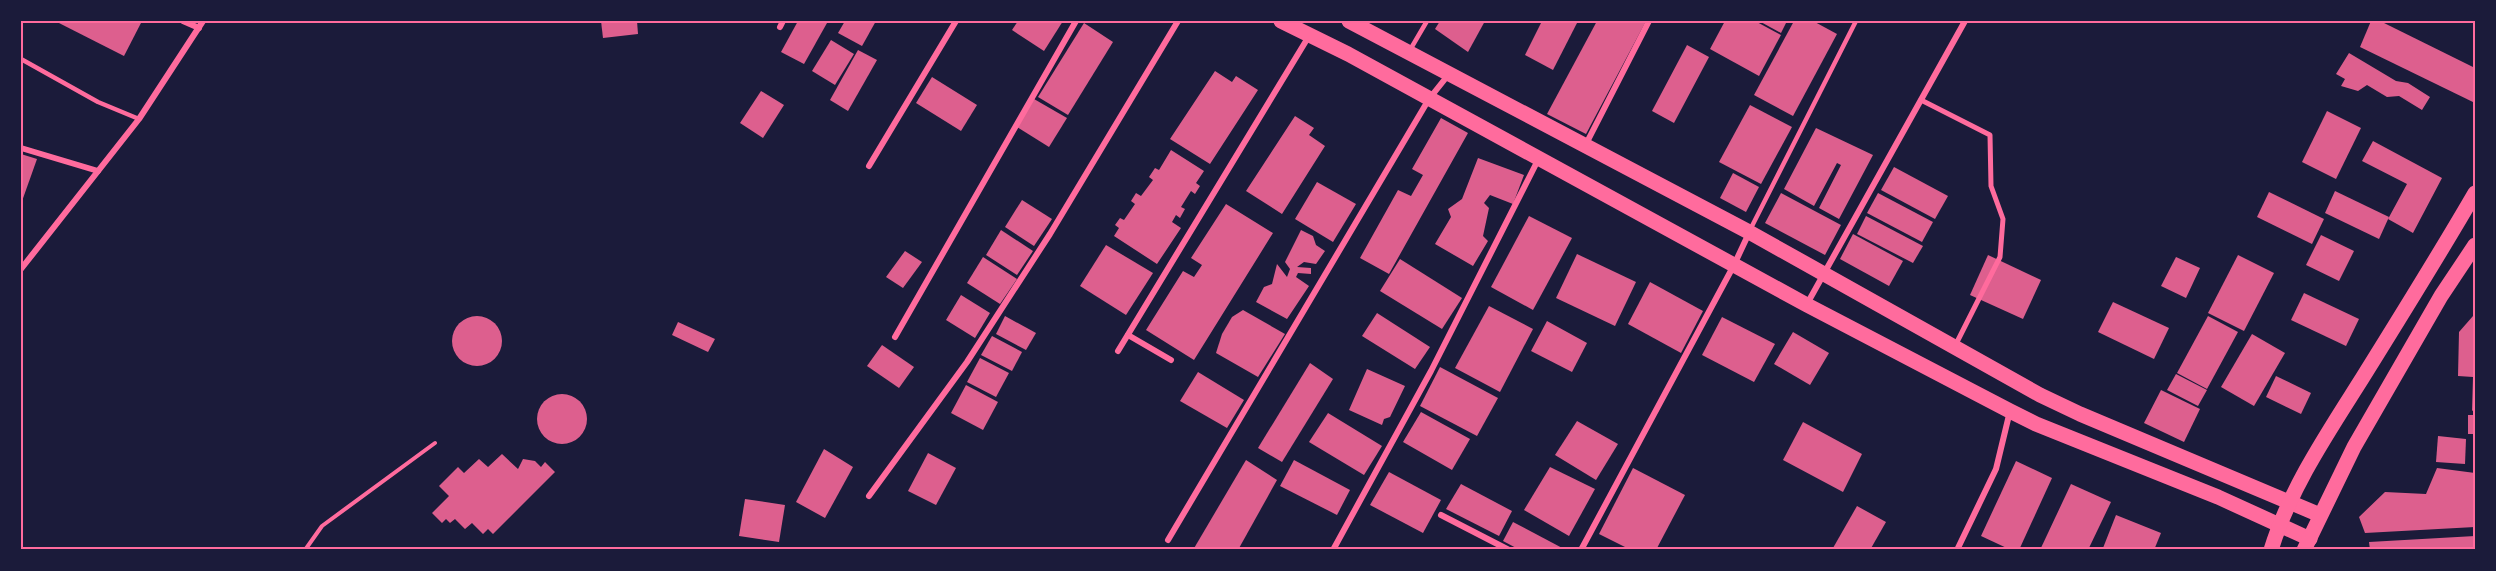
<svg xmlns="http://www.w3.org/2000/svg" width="2496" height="571" viewBox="0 0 2496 571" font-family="'Alegreya Sans',sans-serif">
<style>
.building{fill:#dd5f8e}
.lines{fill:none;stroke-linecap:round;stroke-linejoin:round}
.path{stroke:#ff6b9d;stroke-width:4}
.service{stroke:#ff6b9d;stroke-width:4.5}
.pedestrian{stroke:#ff6b9d;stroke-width:5}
.minor{stroke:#ff6b9d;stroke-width:6}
.primary{stroke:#ff6b9d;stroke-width:15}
.neatline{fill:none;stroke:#ff6b9d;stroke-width:2}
</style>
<rect width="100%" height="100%" fill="#1b1b3a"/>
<g class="building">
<path d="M55,21h87l-18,35z"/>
<path d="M601,21h36l1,13 -35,4z"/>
<path d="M798,21h25l4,2 -23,41 -23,-12z"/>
<path d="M845,21h31l-14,25 -24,-13z"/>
<path d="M1018,21h45l-19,30 -32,-21z"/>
<path d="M1440,21h45l-17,31 -33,-23z"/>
<path d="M1542,21h36l-25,49 -28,-15z"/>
<path d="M1597,21h49l-60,113 -39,-20z"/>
<path d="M1725,21h30l26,14 -22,41 -49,-27z"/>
<path d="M1759,21h28l-6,12z"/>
<path d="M1794,21h19l24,13 -44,82 -39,-21z"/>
<path d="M2371,21h9l95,47v35l-115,-56z"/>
<path d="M1084,23l29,19 -45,73 -30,-18z"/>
<path d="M831,40l23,14 -19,31 -23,-14z"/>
<path d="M1687,45l22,12 -35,66 -22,-12z"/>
<path d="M858,50l19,10 -29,51 -18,-11z"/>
<path d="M2349,53l47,28 12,2 22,14 -8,13 -23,-14 -12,1 -20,-12 -9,6 -17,-5 4,-7 -9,-5z"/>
<path d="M1215,71l17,11 4,-6 22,14 -48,74 -40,-25z"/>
<path d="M932,77l45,28 -16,26 -45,-28z"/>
<path d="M761,91l23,14 -21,33 -23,-15z"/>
<path d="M1034,99l33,19 -18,29 -32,-20z"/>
<path d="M1750,105l42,22 -31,57 -42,-22z"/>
<path d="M2327,111l34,17 -25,51 -34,-17z"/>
<path d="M1295,116l19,12 -5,7 16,11 -43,68 -36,-23z"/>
<path d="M1441,118l27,15 -79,141 -29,-16 38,-68 13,6 12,-21 -11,-6z"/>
<path d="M1816,128l57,27 -34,64 -20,-11 22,-43 -4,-2 -23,43 -30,-17z"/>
<path d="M2373,141l69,37 -29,55 -25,-14 19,-35 -45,-23z"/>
<path d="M1171,150l33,21 -8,12 4,3 -5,8 -4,-3 -10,16 4,2 -5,9 -4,-3 -4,7 9,6 -24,36 -43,-28 5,-8 -4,-3 5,-7 4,2 11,-16 -4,-3 5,-8 5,3 12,-16 -4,-3 6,-9 4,2z"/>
<path d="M21,154l16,5 -16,45z"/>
<path d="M1478,158l46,17 -11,29 -23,-9 -6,8 5,5 -6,28 5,5 -15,25 -38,-22 16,-27 -3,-8 14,-10z"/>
<path d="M1894,167l54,29 -13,23 -54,-29z"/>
<path d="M1733,173l26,14 -13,25 -26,-14z"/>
<path d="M1317,182l39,22 -23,38 -38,-23z"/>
<path d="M2335,191l54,26 -10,22 -54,-26z"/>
<path d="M2269,192l55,27 -12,25 -55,-27z"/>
<path d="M1781,193l60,32 -16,30 -60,-32z"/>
<path d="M1878,193l55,29 -11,20 -55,-29z"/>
<path d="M1022,200l30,19 -18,27 -29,-19z"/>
<path d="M1226,204l47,29 -79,127 -48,-30 37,-59 11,6 8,-12 -11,-7z"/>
<path d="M1529,216l43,22 -39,72 -42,-23z"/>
<path d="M1866,216l57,30 -10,17 -56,-29z"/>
<path d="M1001,230l32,21 -16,24 -31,-20z"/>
<path d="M1301,230l12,6 3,9 9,6 -9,13 -12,-2 -7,5 14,1v6l-13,-1 -2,4 13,9 -22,33 -31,-17 8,-15 8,-3 5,-20 10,13 3,-8 -5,-7z"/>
<path d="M1853,234l50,27 -14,25 -49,-27z"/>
<path d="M2321,235l33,16 -15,30 -33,-16z"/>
<path d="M1106,245l47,28 -27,42 -46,-29z"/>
<path d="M905,251l17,11 -19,26 -17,-11z"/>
<path d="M1577,254l59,28 -21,44 -59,-28z"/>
<path d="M1988,255l53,25 -18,39 -53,-24z"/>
<path d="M2238,255l36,18 -30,58 -36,-18z"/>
<path d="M983,257l34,22 -17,25 -33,-21z"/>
<path d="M2176,257l24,11 -14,30 -25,-12z"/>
<path d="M1400,259l62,39 -20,31 -62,-38z"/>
<path d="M1650,282l53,29 -22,42 -53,-29z"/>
<path d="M2304,293l55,26 -13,27 -55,-26z"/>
<path d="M961,295l29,18 -15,25 -29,-18z"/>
<path d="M2113,302l56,26 -15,31 -56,-27z"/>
<path d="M1489,306l44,23 -33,63 -45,-24z"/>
<path d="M1243,310l42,24 -27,43 -42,-24 6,-19 10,-17z"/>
<path d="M1377,313l53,34 -15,22 -53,-33z"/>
<path d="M1005,316l31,17 -10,17 -30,-16z"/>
<path d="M2208,316l30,16 -31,57 -30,-16z"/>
<path d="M2473,316h2v58l-2,3h2v32l-3,2 1,-34 -15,-1 1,-44z"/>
<circle cx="477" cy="341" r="25"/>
<path d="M1722,317l53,27 -21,38 -52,-27z"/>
<path d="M1547,321l40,22 -15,29 -41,-21z"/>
<path d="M678,322l37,17 -7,13 -36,-17z"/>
<path d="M1793,332l36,21 -19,32 -36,-21z"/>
<path d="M2252,334l33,19 -31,53 -33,-19z"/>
<path d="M992,336l30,16 -10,19 -31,-16z"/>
<path d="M882,345l32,22 -15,21 -32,-22z"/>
<path d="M980,358l29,15 -13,24 -29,-15z"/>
<path d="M1310,363l23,16 -51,83 -24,-14z"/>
<path d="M1440,367l58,31 -21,38 -57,-30z"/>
<path d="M1367,369l38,17 -15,31 -6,2 -2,6 -33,-15z"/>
<path d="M1198,372l46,28 -17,28 -47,-27z"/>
<path d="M2176,374l31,16 -9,16 -31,-16z"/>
<path d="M2276,376l35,17 -10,21 -35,-17z"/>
<path d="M966,385l32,17 -15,28 -32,-17z"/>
<path d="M2161,390l39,19 -16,33 -40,-19z"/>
<circle cx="562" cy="419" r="25"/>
<path d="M1421,412l49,27 -18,31 -49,-28z"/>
<path d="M1328,413l54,33 -18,29 -55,-33z"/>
<rect x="2468" y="415" width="7" height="19"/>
<path d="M1577,421l41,23 -22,36 -41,-25z"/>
<path d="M1803,422l59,32 -19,38 -60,-32z"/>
<path d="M2438,436l28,3 -1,25 -29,-2z"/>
<path d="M824,449l29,18 -28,51 -29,-16z"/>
<path d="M928,453l28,15 -20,37 -28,-14z"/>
<path d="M502,454l16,15 5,-10 12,2 6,6 4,-5 10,10 -62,62 -5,-5 -5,5 -11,-11 -7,6 -10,-10 -5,4 -4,-4 -4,4 -10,-10 17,-17 -10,-10 19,-19 6,6 15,-14 9,8z"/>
<path d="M1246,460l31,20 -39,70h-45z"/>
<path d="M1294,460l56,30 -13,25 -57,-29z"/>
<path d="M2016,461l36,17 -33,72h-8l-30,-14z"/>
<path d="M1550,467l45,22 -26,47 -45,-26z"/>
<path d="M1633,468l52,27 -29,55h-25l-32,-16z"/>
<path d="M2437,468l38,5v54l-110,6 -6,-16 26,-25 41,2z"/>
<path d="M1389,472l52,28 -18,33 -53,-28z"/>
<path d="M1461,484l51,27 -13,25 -53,-27z"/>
<path d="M2071,484l40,18 -23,48h-48z"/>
<path d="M745,499l40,6 -6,37 -40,-6z"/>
<path d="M1857,506l29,16 -16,28 -37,-2z"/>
<path d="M2116,515l45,18 -7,17 -51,-2z"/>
<path d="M1513,522l53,28h-46l-17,-9z"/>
<path d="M2475,536v14h-105l-1,-8z"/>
</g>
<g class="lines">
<path class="path" d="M305,550l17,-24 113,-83"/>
<g class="service">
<path d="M1410,50l17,-29"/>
<path d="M21,59l77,43 41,17"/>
<path d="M1750,230l106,-209"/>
</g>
<path class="pedestrian" d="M1921,100l69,35 1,51 12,33 -3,38 -45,89"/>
<g class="minor">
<path d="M183,21l16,7"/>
<path d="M780,27l3,-6"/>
<path d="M1585,146l64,-125"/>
<path d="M21,148l77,23"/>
<path d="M869,166l87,-145"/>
<path d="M21,269l118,-150 64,-98"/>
<path d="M1807,304l158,-283"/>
<path d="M1128,335l43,25"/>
<path d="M895,337l181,-316"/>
<path d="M1118,351l191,-315"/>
<path d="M869,496l98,-134 83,-128 128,-213"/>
<path d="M1441,515l68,35"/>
<path d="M1168,540l261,-441 20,-25"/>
<path d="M1333,550l98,-179 107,-211"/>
<path d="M1581,550l153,-285 15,-32"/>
<path d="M1957,550l39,-81 14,-58"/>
</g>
<g class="primary">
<path d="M1281,21l67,33 459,251 203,106 26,13 182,73 92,42"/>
<path d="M1349,21l400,211 291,163 40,19 240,101"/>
<path d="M2271,550c19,-62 58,-119 92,-173 38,-61 76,-122 112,-184"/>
<path d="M2304,550l50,-103 87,-151 34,-51"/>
</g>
</g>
<rect width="2496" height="571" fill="none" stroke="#1b1b3a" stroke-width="45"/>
<rect x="22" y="22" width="2452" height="526" class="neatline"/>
</svg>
